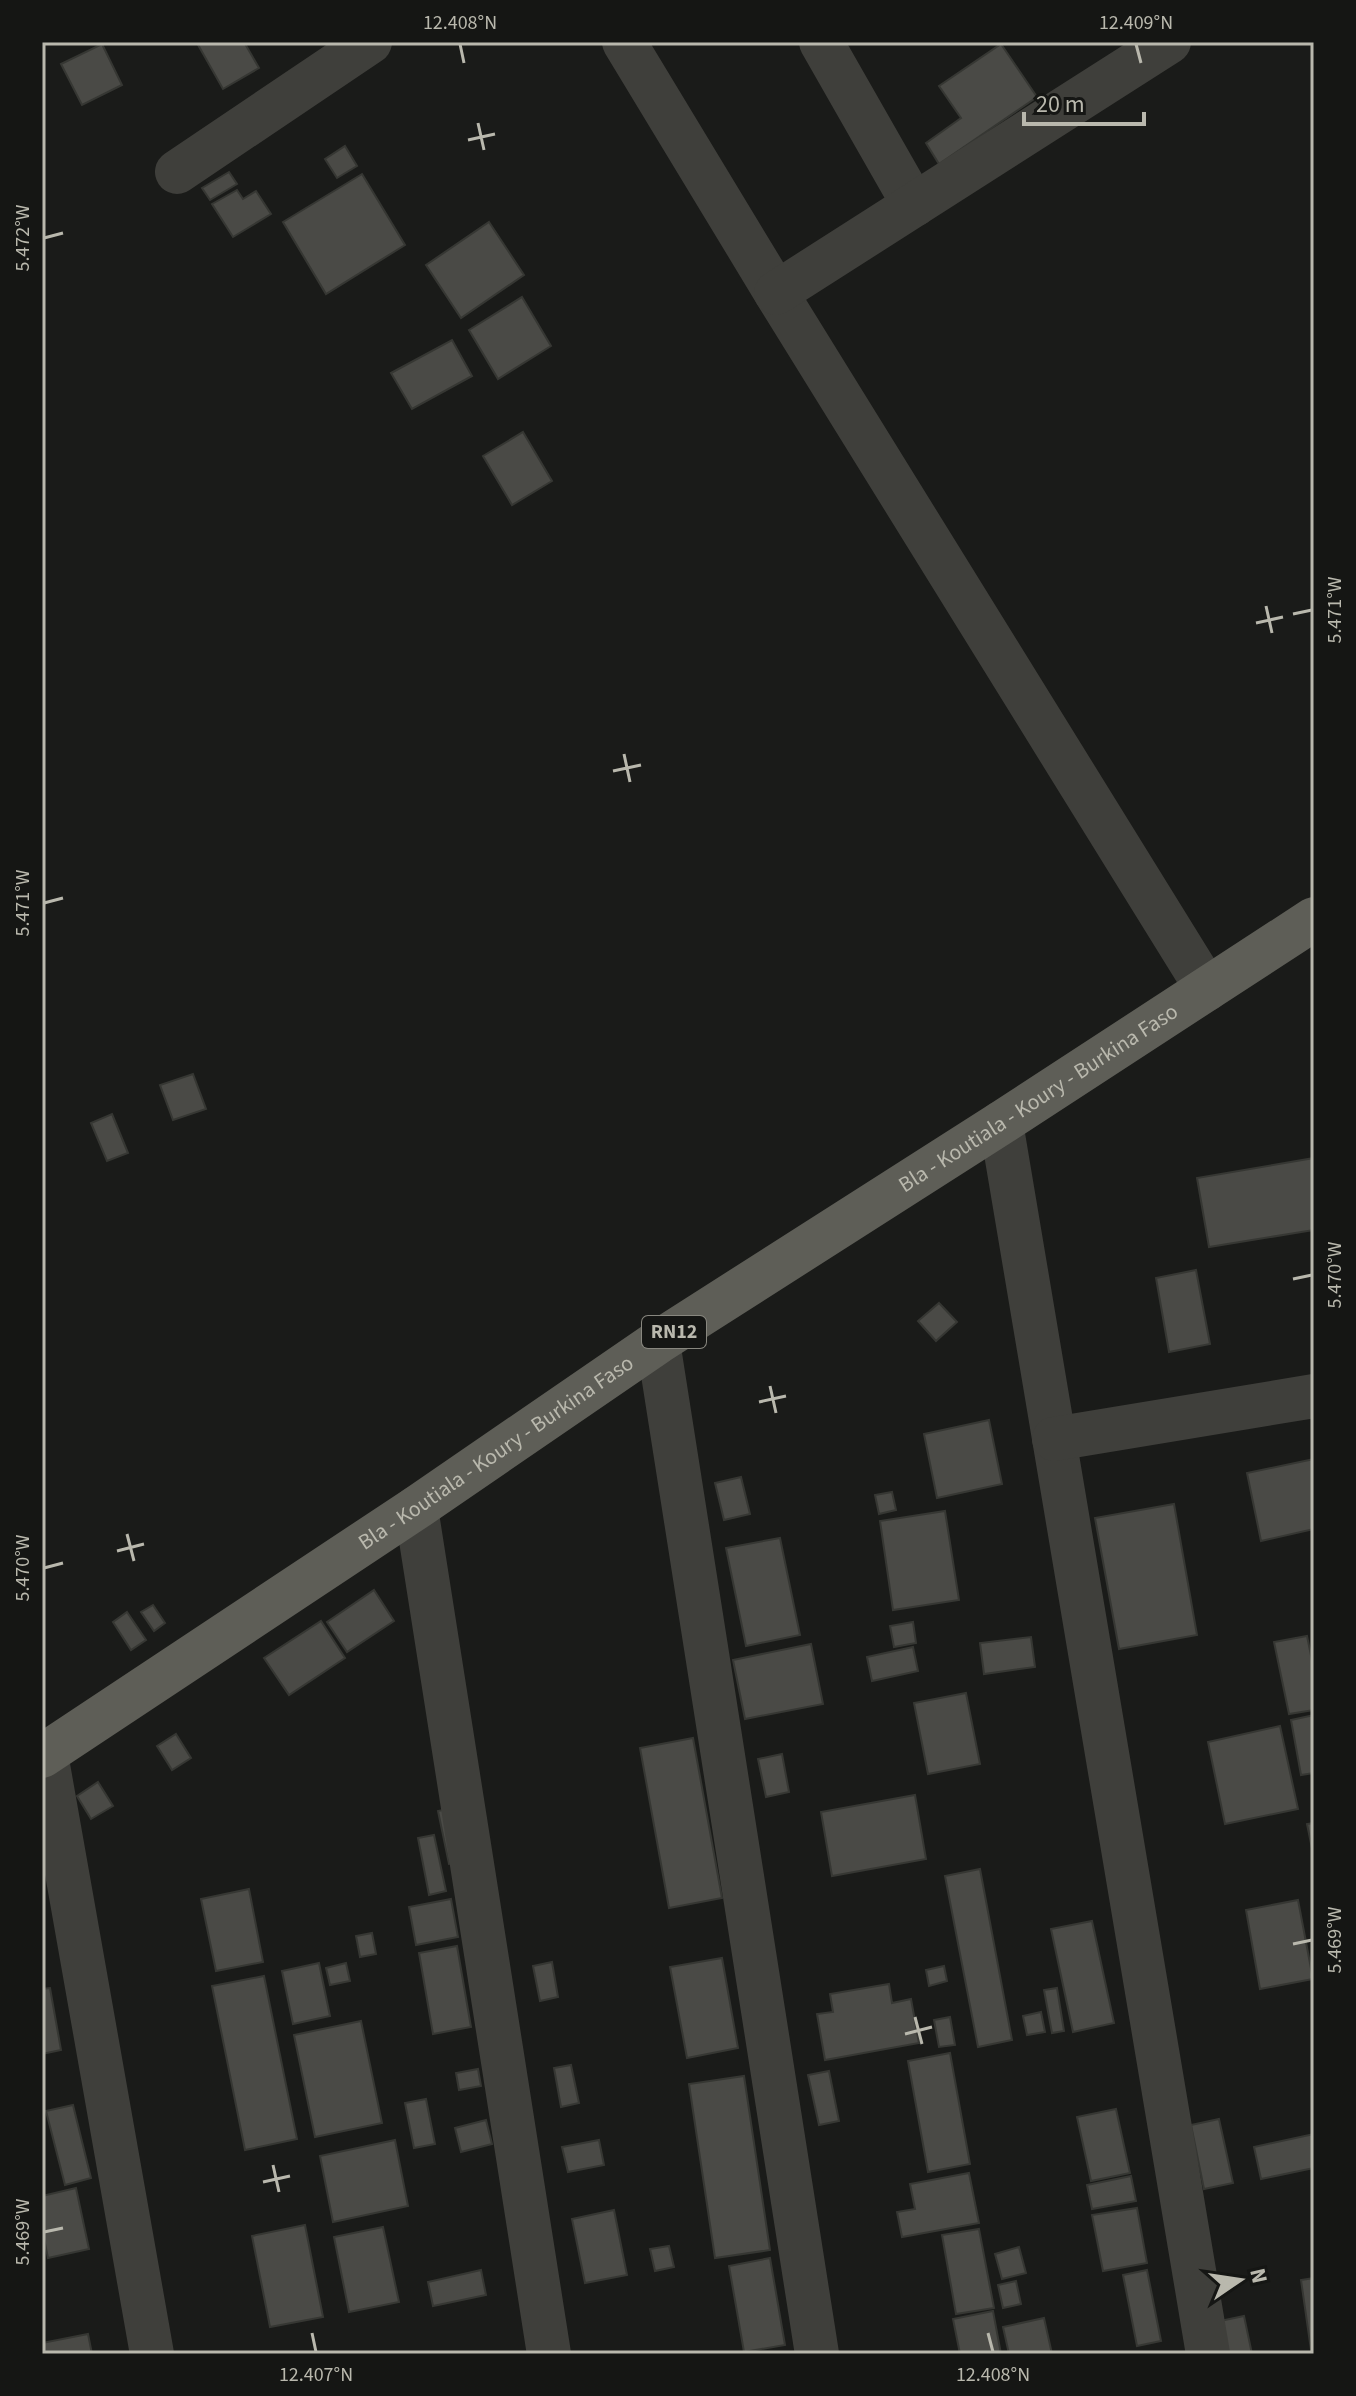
<svg xmlns="http://www.w3.org/2000/svg" width="1356" height="2396" viewBox="0 0 1356 2396" font-family="'Source Sans 3',sans-serif">
<style>
.building{fill:#4a4a46;stroke:#363733;stroke-width:2}
.lines{fill:none;stroke-linecap:round;stroke-linejoin:round}
.minor{stroke:#3f3f3b;stroke-width:44}
.major{stroke:#5e5e57;stroke-width:44}
.ticks{fill:none;stroke:#b9b8ad;stroke-width:3}
.labels{text-anchor:middle;dominant-baseline:central;stroke-width:6;stroke-linejoin:round;paint-order:stroke}
.shield{fill:#151614;stroke:#88877f;stroke-width:2}
.shield-label{font-size:20px;font-weight:bold;fill:#b9b8ad}
.street-label{font-size:22px;fill:#b9b8ad;stroke:#151614}
.neatline{fill:none;stroke:#b9b8ad;stroke-width:3}
.ticks-label{font-size:20px;text-anchor:middle;fill:#b9b8ad}
</style>
<rect width="100%" height="100%" fill="#1a1b19"/>
<g class="building">
<path d="M200,42h44l15,26 -36,21 -26,-46z"/>
<path d="M102,44l20,41 -40,20 -21,-41z"/>
<path d="M1001,44l36,53 -98,67 -13,-21 35,-25 -22,-32z"/>
<path d="M345,146l12,20 -20,12 -12,-19z"/>
<path d="M229,172l8,12 -27,16 -8,-12z"/>
<path d="M362,174l43,71 -79,49 -43,-72z"/>
<path d="M237,190l6,9 13,-8 15,23 -38,23 -21,-33z"/>
<path d="M489,222l35,53 -63,43 -35,-53z"/>
<path d="M522,297l29,49 -53,33 -29,-49z"/>
<path d="M452,340l20,36 -60,33 -21,-36z"/>
<path d="M523,432l29,49 -40,24 -29,-49z"/>
<path d="M193,1074l13,35 -33,11 -13,-35z"/>
<path d="M112,1114l16,39 -21,8 -16,-38z"/>
<path d="M1314,1158v72l-105,17 -12,-69z"/>
<path d="M1196,1270l14,74 -41,8 -13,-74z"/>
<path d="M939,1303l18,19 -21,19 -18,-20z"/>
<path d="M989,1420l13,64 -65,14 -13,-64z"/>
<path d="M1314,1459v70l-53,12 -14,-68z"/>
<path d="M741,1477l9,37 -26,6 -9,-37z"/>
<path d="M892,1492l4,18 -17,4 -4,-19z"/>
<path d="M1174,1504l23,131 -78,14 -24,-131z"/>
<path d="M945,1511l14,89 -66,10 -13,-89z"/>
<path d="M780,1538l20,97 -54,11 -20,-98z"/>
<path d="M374,1590l20,31 -47,31 -20,-30z"/>
<path d="M153,1605l12,18 -11,8 -13,-19z"/>
<path d="M127,1612l19,28 -15,10 -18,-28z"/>
<path d="M321,1621l24,37 -56,37 -25,-37z"/>
<path d="M913,1622l3,21 -22,4 -4,-21z"/>
<path d="M1307,1636l7,34v40l-25,4 -15,-72z"/>
<path d="M1031,1637l4,30 -51,7 -4,-31z"/>
<path d="M811,1644l12,60 -78,15 -12,-59z"/>
<path d="M913,1647l5,24 -46,10 -5,-24z"/>
<path d="M966,1693l14,71 -52,10 -14,-71z"/>
<path d="M1314,1715v58l-13,2 -10,-55z"/>
<path d="M1280,1726l18,83 -73,15 -17,-82z"/>
<path d="M176,1734l15,24 -19,12 -15,-24z"/>
<path d="M693,1738l29,160 -53,10 -29,-160z"/>
<path d="M782,1754l7,38 -23,5 -8,-38z"/>
<path d="M98,1782l15,24 -22,13 -14,-23z"/>
<path d="M915,1795l11,64 -94,17 -11,-64z"/>
<path d="M453,1808l11,54 -15,2 -11,-53z"/>
<path d="M1314,1823v35l-7,-34z"/>
<path d="M434,1835l12,56 -17,4 -11,-57z"/>
<path d="M980,1869l32,171 -34,7 -33,-171z"/>
<path d="M249,1889l14,73 -47,9 -15,-72z"/>
<path d="M451,1899l7,38 -42,8 -7,-38z"/>
<path d="M1298,1900l15,79 -53,10 -14,-79z"/>
<path d="M1092,1921l22,102 -41,9 -22,-103z"/>
<path d="M372,1933l4,21 -16,3 -4,-21z"/>
<path d="M457,1946l14,81 -38,7 -14,-81z"/>
<path d="M722,1958l16,90 -51,10 -17,-91z"/>
<path d="M552,1962l6,35 -18,4 -7,-35z"/>
<path d="M319,1963l11,53 -37,8 -11,-53z"/>
<path d="M346,1963l4,18 -20,4 -4,-17z"/>
<path d="M944,1966l3,15 -18,5 -3,-16z"/>
<path d="M264,1976l33,163 -52,11 -33,-164z"/>
<path d="M889,1984l3,19 19,-4 8,44 -94,17 -8,-46 16,-2 -3,-18z"/>
<path d="M50,1988l11,62 -19,4v-65z"/>
<path d="M1057,1988l7,43 -12,2 -8,-43z"/>
<path d="M1041,2012l4,20 -18,3 -4,-19z"/>
<path d="M950,2017l5,28 -16,2 -5,-27z"/>
<path d="M361,2021l21,102 -67,14 -21,-102z"/>
<path d="M950,2053l20,111 -42,8 -20,-111z"/>
<path d="M571,2065l8,38 -18,4 -7,-39z"/>
<path d="M478,2069l3,17 -22,4 -3,-17z"/>
<path d="M829,2071l10,50 -20,4 -11,-50z"/>
<path d="M744,2076l26,174 -55,8 -26,-174z"/>
<path d="M426,2099l9,45 -21,4 -9,-45z"/>
<path d="M73,2105l18,73 -26,7 -19,-74z"/>
<path d="M1116,2109l14,64 -39,8 -14,-64z"/>
<path d="M1219,2119l14,64 -29,6 -13,-64z"/>
<path d="M486,2120l6,24 -31,8 -6,-24z"/>
<path d="M1314,2134v34l-53,11 -7,-32z"/>
<path d="M395,2140l13,66 -75,16 -13,-66z"/>
<path d="M599,2140l5,25 -36,7 -6,-25z"/>
<path d="M969,2173l10,50 -77,14 -5,-25 18,-3 -5,-25z"/>
<path d="M1131,2176l5,25 -44,8 -5,-24z"/>
<path d="M76,2188l13,61 -41,9 -6,-29v-33z"/>
<path d="M1137,2208l10,55 -44,8 -11,-56z"/>
<path d="M614,2210l13,65 -42,8 -13,-64z"/>
<path d="M305,2225l18,92 -53,10 -18,-91z"/>
<path d="M383,2227l16,75 -50,10 -15,-75z"/>
<path d="M979,2229l15,79 -38,6 -14,-79z"/>
<path d="M669,2246l5,21 -19,4 -5,-22z"/>
<path d="M1019,2247l7,26 -24,6 -7,-25z"/>
<path d="M770,2258l15,87 -41,7 -15,-86z"/>
<path d="M481,2270l5,25 -53,11 -5,-24z"/>
<path d="M1147,2270l14,71 -24,5 -14,-71z"/>
<path d="M1314,2278v71l-3,1 -10,-70z"/>
<path d="M1016,2281l5,23 -18,4 -5,-23z"/>
<path d="M993,2311l8,43h-41l-7,-35z"/>
<path d="M1244,2316l8,38h-26l-6,-33z"/>
<path d="M1044,2318l8,36h-43l-6,-27z"/>
<path d="M88,2334l4,20h-50v-11z"/>
</g>
<g class="lines">
<g class="minor">
<path d="M624,42l152,251 431,696"/>
<path d="M821,42l93,163"/>
<path d="M177,172l193,-130"/>
<path d="M776,293l393,-251"/>
<path d="M1001,1123l207,1231"/>
<path d="M658,1342l159,1012"/>
<path d="M1054,1439l260,-43"/>
<path d="M416,1508l133,846"/>
<path d="M46,1754l106,600"/>
</g>
<path class="major" id="s1" d="M42,1756l374,-248 242,-166 343,-219 313,-204"/>
</g>
<path class="ticks" d="M460,44l4,19M1136,44l5,19M478,123l6,27M468,140l27,-6M44,238l19,-5M1266,606l6,27M1293,614l19,-4M1256,623l27,-6M624,754l6,28M613,771l28,-6M44,903l19,-5M1293,1279l19,-4M770,1386l6,27M759,1402l27,-6M127,1534l7,27M117,1551l27,-7M44,1568l19,-5M1293,1944l19,-4M915,2017l7,27M905,2034l27,-7M273,2165l6,27M263,2182l27,-6M44,2232l19,-4M312,2333l4,19M988,2333l5,19"/>
<g class="labels">
<rect class="shield" x="642" y="1316" width="64" height="32" rx="6"/>
<g class="shield-label">
<text x="674" y="1332">RN12</text>
</g>
<g class="street-label">
<text stroke="none"><textPath href="#s1" startOffset="1194">Bla - Koutiala - Koury - Burkina Faso</textPath></text>
<text stroke="none"><textPath href="#s1" startOffset="546">Bla - Koutiala - Koury - Burkina Faso</textPath></text>
</g>
</g>
<rect width="1356" height="2396" fill="none" stroke="#151614" stroke-width="88"/>
<g transform="translate(1240 2280) rotate(77)" stroke="#151614" stroke-width="6" paint-order="stroke">
<path d="M0-6L14 30L0 20L-14 30Z" fill="#b9b8ad"/>
<text y="-12" font-size="22" font-weight="bold" text-anchor="middle" fill="#b9b8ad">N</text>
</g>
<path d="M1024 112v12h120v-12" fill="none" stroke="#b9b8ad" stroke-width="4"/>
<text x="1036" y="112" font-size="24" fill="#b9b8ad" stroke="#151614" stroke-width="6" paint-order="stroke">20 m</text>
<rect x="44" y="44" width="1268" height="2308" class="neatline"/>
<g class="ticks-label">
<text x="460" y="29">12.408°N</text>
<text x="1136" y="29">12.409°N</text>
<text transform="translate(22 238) rotate(-90)" y="7">5.472°W</text>
<text transform="translate(1334 610) rotate(-90)" y="7">5.471°W</text>
<text transform="translate(22 903) rotate(-90)" y="7">5.471°W</text>
<text transform="translate(1334 1275) rotate(-90)" y="7">5.470°W</text>
<text transform="translate(22 1568) rotate(-90)" y="7">5.470°W</text>
<text transform="translate(1334 1940) rotate(-90)" y="7">5.469°W</text>
<text transform="translate(22 2232) rotate(-90)" y="7">5.469°W</text>
<text x="316" y="2381">12.407°N</text>
<text x="993" y="2381">12.408°N</text>
</g>
</svg>
